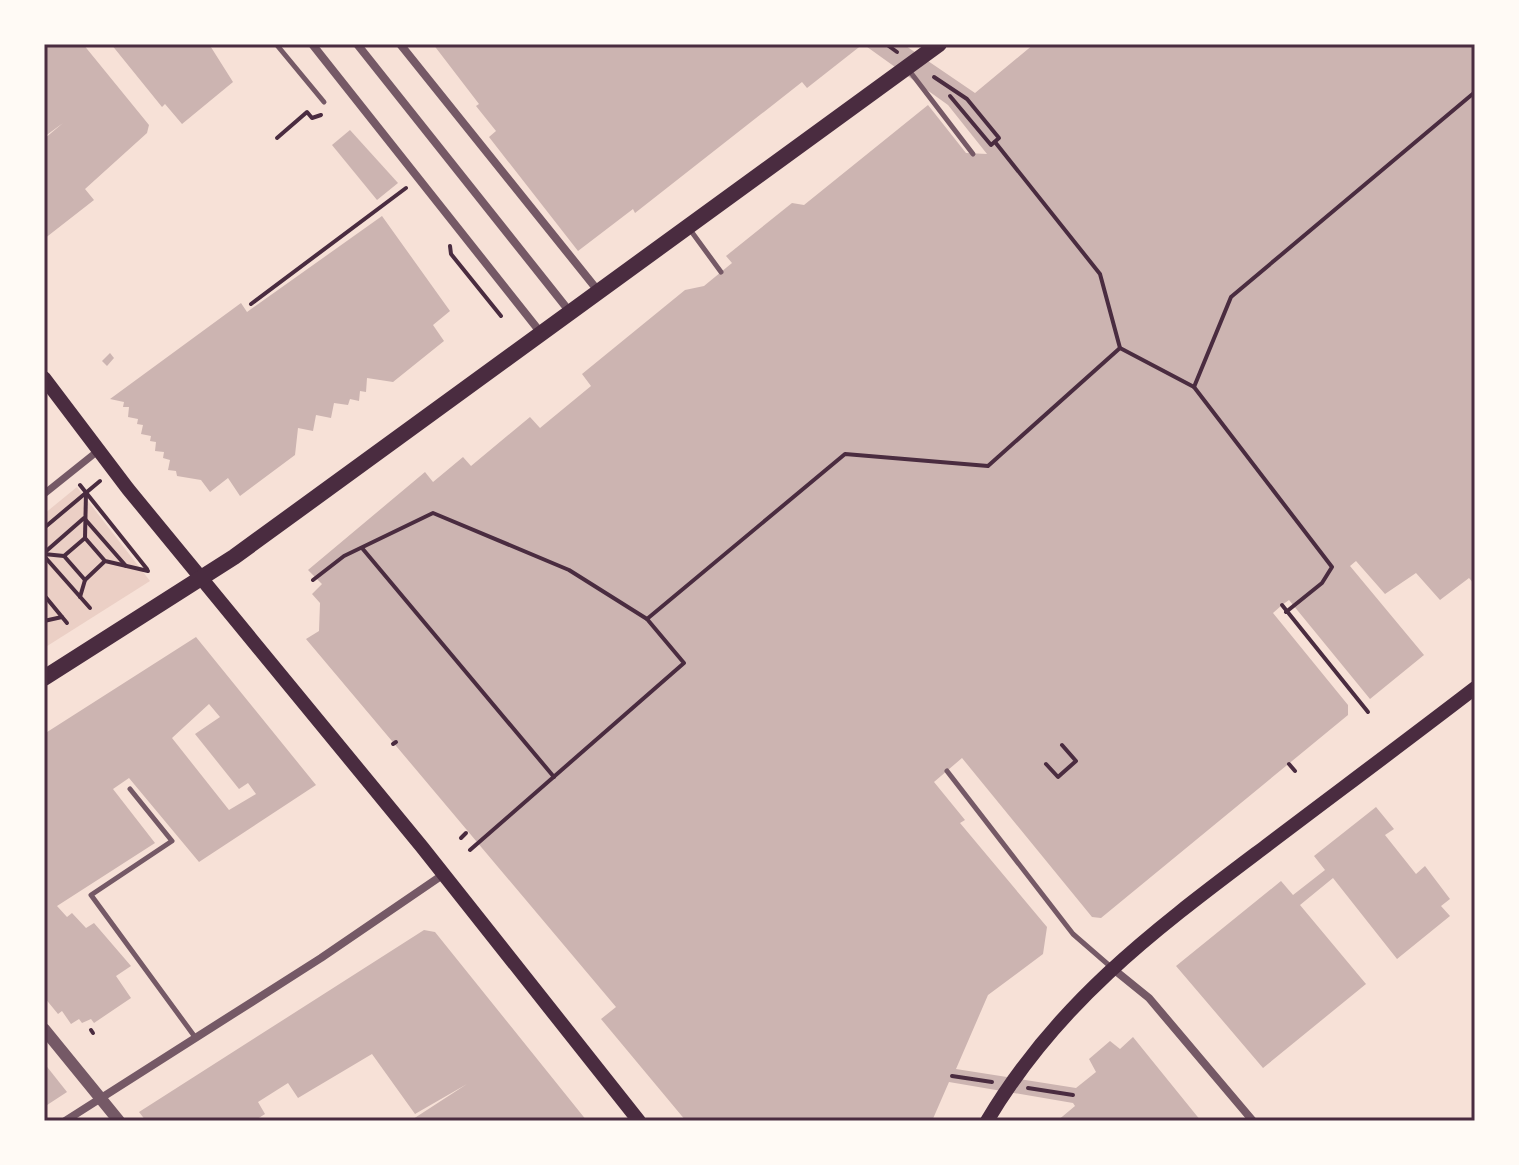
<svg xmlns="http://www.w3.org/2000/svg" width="1519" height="1165" viewBox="0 0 1519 1165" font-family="Overpass,sans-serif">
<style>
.green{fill:#ebcfc5}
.building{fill:#ccb4b1;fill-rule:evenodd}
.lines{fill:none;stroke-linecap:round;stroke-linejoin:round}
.path{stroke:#4a2c40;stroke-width:4}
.service{stroke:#755966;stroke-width:5}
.pedestrian{stroke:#755966;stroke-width:7}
.minor{stroke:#755966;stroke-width:8}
.tertiary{stroke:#755966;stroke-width:12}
.secondary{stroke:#4a2c40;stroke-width:14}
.primary{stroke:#4a2c40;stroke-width:16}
.neatline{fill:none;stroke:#4a2c40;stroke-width:3}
</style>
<rect width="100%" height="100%" fill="#f7e1d7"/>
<path class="green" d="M77,487l73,94 -106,67v-134z"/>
<g class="building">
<path d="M44,44h39l66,81 -2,8 -62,56 9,11 -50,39v-100l19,-16 -19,14z"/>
<path d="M111,44h98l24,38 -51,42 -17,-20 -3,3z"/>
<path d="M433,44h430l-56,44 -5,-6 -167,131 -2,-4 -55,42 -89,-114 7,-6 -20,-25 3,-2z"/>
<path d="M863,44h40l72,49 59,-49h441v541l-6,-7 -29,22 -24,-27 -31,21 -29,-33 -6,5 74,89 -54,44 -81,-99 -7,5 -9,8 75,92v10l-247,203 -9,-1 -130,-159 -28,24 31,38 -5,3 87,104 -4,27 -55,41 -32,74 120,19 20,-16 -7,-13 21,-18 10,8 13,-12 68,84h-144l18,-15 -2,-3 -124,-21 -17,39h-246l-85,-102 15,-12 -310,-368 13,-8 1,-28 -8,-9 10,-10 -14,-14 117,-98 8,10 30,-25 8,9 59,-49 10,11 51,-42 -9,-12 103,-84 19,-4 28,-23 -6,-7 66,-53 12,2 124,-100 38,48 21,1 -39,-49z"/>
<path d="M350,130l48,53 -21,17 -45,-55z"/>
<path d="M382,216l68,95 -17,14 11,16 -51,41 -26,-4 -1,14 -6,-1 -1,10 -9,-2 -2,6 -14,-2 -3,15 -15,-3 -3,16 -15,-3 -3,27 -55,41 -12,-18 -18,14 -9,-12 -24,-4 -1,-5 -8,-1 2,-10 -7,-2 1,-6 -9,-1 1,-9 -6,-1 1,-5 -10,-2 2,-9 -6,-1 1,-5 -10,-2 1,-10h-6l1,-5 -14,-3 131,-96 6,9z"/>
<path d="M110,353l4,5 -7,8 -5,-5z"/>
<path d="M196,637l120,148 -117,77 -70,-84 -16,11 42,54 -98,63 10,11 5,-4 14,15 8,-5 37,43 -15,10 15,22 -37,25 -3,-4 -9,4 -3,-4 -8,5 -9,-13 -4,3 -14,-17v-263zM209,704l11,13 -25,17 44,55 9,-6 8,11 -27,16 -57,-72z"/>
<path d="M1376,807l18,22 -9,6 31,39 9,-8 25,33 -9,7 9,10 -53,43 -64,-81 -33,27 66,79 -103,84 -87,-102 105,-85 12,14 32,-25 -11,-14z"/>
<path d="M424,930l11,2 152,189h-177l57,-37 -52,30 -43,-60 -74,44 -10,-15 -30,19 7,12 -11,7h-108l-7,-9z"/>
<path d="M44,1063l23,29 -23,15z"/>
</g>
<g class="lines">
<g class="path">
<path d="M886,44l11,8"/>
<path d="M934,77l33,22 32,39 -8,7 -41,-49"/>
<path d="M277,138l30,-26 5,6 9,-3"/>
<path d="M995,142l105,132 20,74 74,39 138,180 -10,16 -36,29"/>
<path d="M450,246l1,8 50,62"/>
<path d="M251,304l155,-116"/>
<path d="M1194,387l37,-90 244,-205"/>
<path d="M80,485l67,84"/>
<path d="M44,528l56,-47"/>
<path d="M85,538l1,-45"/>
<path d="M362,548l192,229"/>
<path d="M44,553l40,-35 42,48"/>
<path d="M44,554l20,2"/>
<path d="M44,556l46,52"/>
<path d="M105,561l-20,19 -21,-24 21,-18 20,23 43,10"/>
<path d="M313,580l31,-24 89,-43 136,57 78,49"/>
<path d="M44,595l23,28"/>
<path d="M80,597l5,-17"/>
<path d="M1282,605l86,107"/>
<path d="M44,621l18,-4"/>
<path d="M393,744l3,-2"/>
<path d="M1046,764l12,13 18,-16 -14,-16"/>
<path d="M1289,764l6,7"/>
<path d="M461,838l5,-5"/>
<path d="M470,850l214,-187 -37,-44 198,-165 143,12 132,-118"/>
<path d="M91,1030l2,3"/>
<path d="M952,1076l40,6"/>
<path d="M1028,1088l45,7"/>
</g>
<g class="service">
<path d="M276,44l48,58"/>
<path d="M908,69l65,85"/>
<path d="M691,231l30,41"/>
<path d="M947,771l126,163 38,33"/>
<path d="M130,789l42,52 -81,54 104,142"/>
</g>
<path class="pedestrian" d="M44,494l55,-44"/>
<g class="minor">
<path d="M312,44l229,289"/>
<path d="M357,44l213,268"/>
<path d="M400,44l199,248"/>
<path d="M1112,968l37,30 104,123"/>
<path d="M65,1121l256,-163 123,-84"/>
</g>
<path class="tertiary" d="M44,1029l75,92"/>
<g class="secondary">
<path d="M44,378l84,111 294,358 217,274"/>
<path d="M987,1121c72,-121 169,-192 279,-275 70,-53 140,-105 209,-158"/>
</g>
<path class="primary" d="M44,678l190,-121 705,-513"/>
</g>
<rect width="1519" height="1165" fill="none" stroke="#fffaf5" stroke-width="92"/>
<rect x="46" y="46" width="1427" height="1073" class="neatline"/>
</svg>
